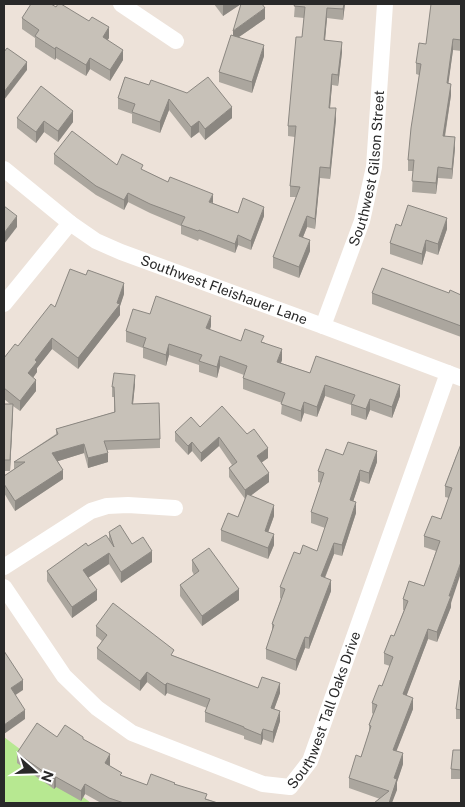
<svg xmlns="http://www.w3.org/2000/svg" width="465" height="807" viewBox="0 0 465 807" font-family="'Public Sans',sans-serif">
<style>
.green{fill:#b7e891}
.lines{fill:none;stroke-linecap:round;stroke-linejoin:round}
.street{stroke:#fff;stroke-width:16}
.wall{fill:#aba69e}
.shaded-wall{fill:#8b8781}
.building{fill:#c7c1b8;stroke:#8b8781}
.labels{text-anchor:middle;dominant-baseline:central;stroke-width:4.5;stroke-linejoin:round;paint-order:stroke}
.street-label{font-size:14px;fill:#292929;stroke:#fff}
</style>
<rect width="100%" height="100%" fill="#ede2d9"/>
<path class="green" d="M4,737l87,66h-87z"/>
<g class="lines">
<g class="street">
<path d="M121,4l55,37"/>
<path id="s1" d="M4,169l66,54 26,18 25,11 202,74 138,52"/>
<path d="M4,304l66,-81"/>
<path id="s2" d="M323,326l39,-105 12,-54 11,-163"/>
<path d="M4,567l87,-56 16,-5 21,-1 47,3"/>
<path id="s3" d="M4,587l60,89 33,32 35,25 131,51 27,3 20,-26 138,-388"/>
</g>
</g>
<g class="wall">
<path d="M214,4h27l-18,12z"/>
<path d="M295,4h50l-2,16 -16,-2 -2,22 17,12 -4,34 -6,-1 -2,23 6,11 -6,60 -10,-1 -5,51 -8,-2 -4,10 7,14 -11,27 -26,-10v-11l23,-60h-6v-11l5,-49 -7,-1v-10l14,-89 2,-19 -10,-1z"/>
<path d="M461,4v47l-8,-1 -5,33 3,12 -6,42 10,11 -3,31 -14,-1 -2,16 -24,-2 1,-21h-5v-11l11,-85 -3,-1v-11l10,-19z"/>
<path d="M56,7l53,31 -2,2 16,20 -13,21 -20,-12 -4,7 -30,-18 -1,2 -20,-13v-9l-13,-9v-11z"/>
<path d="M265,19l-26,18 25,19 -12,37 -33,-11v-10l14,-37z"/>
<path d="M125,77l107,41 -27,22 -6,-8 -8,6 -22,-28 -9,23 -28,-10v-9l-14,-5v-11z"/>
<path d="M17,118l56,4 -15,20 -14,-10 -8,11 -19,-15z"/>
<path d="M54,154l89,16 69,33 26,10 26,3 -13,34 -13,-5 -3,8 -36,-14 -1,2 -17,-7v-8l-31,-13 -22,-11 -4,8 -28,-15 -42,-31z"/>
<path d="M401,226l46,3 -9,26 -12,-4 -4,14 -32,-11v-11z"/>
<path d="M372,293h77l12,2v42l-89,-33z"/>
<path d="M124,294l-4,12v9l-42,54 -26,-20 -15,19v4l-4,6 3,13 -16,20 -7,-5 -3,65h-6v-67h6l-6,-5v-41l14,-12 37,-39z"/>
<path d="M150,314l61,12 -1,4 31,11 23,1 18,18 -1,3 29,10 90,23 -8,22 -22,-8 -4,10 -15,-5v-10l-26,-9 -8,21 -13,-4 -3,9 -20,-8 1,-11 -39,-14v-11l1,-3 -24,-9 -3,12 -18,-6v-7l-30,-10 -3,11 -23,-8v-10l-17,-6v-11z"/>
<path d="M135,384l-2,20 27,35v9l-53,2 1,12 -20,6 -4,-15 -26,8 5,18 -48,32 -11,-18v-17l10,-7v-7l42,-28v-5l58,-17v-15h-2v-10z"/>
<path d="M200,427l68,31 -7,4 8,20 -19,14 24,20 -6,16 6,13 -6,14 -47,-18v-11l17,-13 7,-18 -16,-22v-9l3,-3 -13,-19 -18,16 -9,-11 -4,4 -13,-14v-9z"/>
<path d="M343,455l34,7 -8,22 -9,-3 -7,20 3,12 -14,43 -8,-2 -9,24 6,13 -22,58 -4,-1 -9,23 -30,-12v-10l6,-16v-9l9,-25 -1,-1v-11l20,-33 17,-3 8,-23 -14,-5v-11l10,-29 -3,-1v-11z"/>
<path d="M456,456l-5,151 -14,35 -9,-3 -22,57 7,13 -17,42 7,13 -6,18v8l-17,9 -31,-11v-10l12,-21 8,-25v-7l4,-11 -1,-1v-10l10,-17 8,-20 -6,-2v-11l10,-17 10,-26h-1v-11l21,-13 12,-35 -12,-4v-11l17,-17 8,-21 -4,-1v-11z"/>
<path d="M109,532l23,12 20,18 -31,21 -12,-19 -21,14 9,22 -25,18 -25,-37v-10l41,-25 21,-6z"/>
<path d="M192,560l47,40 -37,26 -22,-30v-11l14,-10 -2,-4z"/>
<path d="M96,626l162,62 22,5 -6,16 6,12 -7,22 -10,-4 -2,6 -17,-6v-3l-39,-14v-10l2,-4 -40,-15 -2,3 -18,-14 -7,9 -43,-32v-11l5,-7 -6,-5z"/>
<path d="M461,681v38h-5v-10z"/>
<path d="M83,739l27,26h-1l13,11 25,9 28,-1 32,15 11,4h-117l-16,-9 -4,7 -25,-14 -2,2 -37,-26v-10z"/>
<path d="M461,750v29h-10v-10z"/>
</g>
<g class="shaded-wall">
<path d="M225,4h16l-18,12v-11z"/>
<path d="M344,4h1l-2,16v-11z"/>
<path d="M265,8v11l-32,22v-10z"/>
<path d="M327,8v10l-3,32v-10z"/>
<path d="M109,27v11l-6,10v-11z"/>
<path d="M453,39v11l-6,44v-11z"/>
<path d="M342,42v10l-4,34v-11z"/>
<path d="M264,45v11l-12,37v-11z"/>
<path d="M56,47v11l-1,2v-11z"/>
<path d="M123,50v10l-13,21v-11z"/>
<path d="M90,58v11l-4,7v-11z"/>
<path d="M27,62v8l-23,30v-8z"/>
<path d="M332,74v11l-3,34v-11z"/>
<path d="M451,84v11l-8,52v-11z"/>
<path d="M169,99v11l-9,23v-11z"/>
<path d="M232,107v11l-27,22v-11z"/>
<path d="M336,108v11l-6,60v-11z"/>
<path d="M73,111v11l-15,20v-11z"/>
<path d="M44,121v11l-8,11v-11z"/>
<path d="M199,121v11l-8,6v-11z"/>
<path d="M455,137v11l-3,31v-10z"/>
<path d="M320,167v11l-5,51v-10z"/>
<path d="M438,167v11l-2,16v-11z"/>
<path d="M128,193v9l-4,8v-10z"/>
<path d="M213,194v9l-4,-1z"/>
<path d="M264,207v9l-13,34v-9z"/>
<path d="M17,216v11l-13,17v-11z"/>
<path d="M307,216v11l-8,20v-11z"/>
<path d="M447,218v11l-9,26v-11z"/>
<path d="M238,235v10l-3,8v-9z"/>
<path d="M310,240v11l-11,27v-11z"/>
<path d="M426,240v11l-4,14v-11z"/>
<path d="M124,283v11l-4,12v9l-42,54v-11l39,-55z"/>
<path d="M211,316v10l-5,13v-11z"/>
<path d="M52,338v11l-15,19v4l-9,12v-11l7,-13z"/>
<path d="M169,344v11l-3,11v-11z"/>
<path d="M282,349v11l-5,12v-10z"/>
<path d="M220,356v10l-3,12v-11z"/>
<path d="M135,375v9l-3,29v-9z"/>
<path d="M36,380v11l-16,20v-10z"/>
<path d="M325,385v11l-8,21v-10z"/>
<path d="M400,385v11l-8,22v-11z"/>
<path d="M370,399v11l-4,10v-11z"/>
<path d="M304,402v11l-3,9v-11z"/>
<path d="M13,404v11l-3,56v-11z"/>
<path d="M219,437v9l-18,16v-9z"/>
<path d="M192,442v9l-4,4v-9z"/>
<path d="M84,444v9l-32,10v-10z"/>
<path d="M268,448v10l-11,8v-10z"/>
<path d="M377,451v11l-8,22v-11z"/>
<path d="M108,453v9l-20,6v-10z"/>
<path d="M63,470v9l-48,32v-10z"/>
<path d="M360,470v11l-10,30v-11z"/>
<path d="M269,473v9l-24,18v-10z"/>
<path d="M356,502v11l-14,43v-11z"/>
<path d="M274,505v11l-9,25v-10z"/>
<path d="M274,534v11l-6,14v-11z"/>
<path d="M334,543v11l-13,33v-11z"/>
<path d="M152,551v11l-31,21v-11z"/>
<path d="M109,553v11l-26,17v-11z"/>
<path d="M461,562v11l-10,30v4l-14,35v-10z"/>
<path d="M331,580v11l-22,58v-11z"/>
<path d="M239,589v11l-37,26v-10z"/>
<path d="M97,590v10l-25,18v-11z"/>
<path d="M428,629v10l-25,66v-11z"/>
<path d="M305,637v11l-9,23v-11z"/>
<path d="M147,672v10l-7,9v-10z"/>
<path d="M23,680v10l-12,8v-10z"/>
<path d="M167,683v10l-2,3v-11z"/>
<path d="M280,683v10l-9,25v-10z"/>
<path d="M413,698v11l-20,51v-10z"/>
<path d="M25,710v9l-21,15v-9z"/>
<path d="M280,711v10l-7,22v-11z"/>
<path d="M263,729v10l-2,6v-10z"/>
<path d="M403,753v11l-6,18v8l-5,13h-3l5,-25z"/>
<path d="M110,754v11l-5,8v-10z"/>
<path d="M56,777v10l-2,2v-10z"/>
<path d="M85,784v10l-4,7v-10z"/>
</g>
<g class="building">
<path d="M31,4h20l5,3 2,-3h3l28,17 3,-4 17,10 -6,10 20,13 -13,20 -20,-12 -4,7 -30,-18 -1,2 -20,-13 4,-6 -17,-12z"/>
<path d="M241,4h21l3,4 -32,23z"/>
<path d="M295,4h49l-1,5 -16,-1 -3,32 18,2 -4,33 -6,-1 -3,34h7l-6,60 -10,-1 -5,52 -8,-3 -8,20 11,4 -11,27 -26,-10 27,-70 -10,-1 6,-60h-8l8,-89h6l3,-30 -11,-1z"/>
<path d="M431,4h30v36l-8,-1 -6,44 4,1 -8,52 12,1 -3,32 -14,-2 -2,16 -24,-2 2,-21h-6l3,-32 10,-64 -5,-1 3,-20 7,1z"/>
<path d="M231,35l33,10 -12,37 -33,-10z"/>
<path d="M7,48l20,14 -23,30v-40z"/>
<path d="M125,77l24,8 2,-5 36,13 21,-16 24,30 -27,22 -6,-8 -8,6 -22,-28 -9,23 -28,-10 3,-8 -17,-6z"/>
<path d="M41,86l32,25 -15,20 -14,-10 -8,11 -19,-14z"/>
<path d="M72,131l45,34 5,-11 21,11 -2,4 27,13 2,-5 43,17 -4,8 29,11 5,-15 21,9 -13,34 -13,-6 -3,9 -36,-14 -1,1 -17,-6 4,-8 -35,-13 -22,-11 -4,7 -28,-14 -42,-32z"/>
<path d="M408,205l39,13 -9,26 -12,-4 -4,14 -32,-11 6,-19 5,2z"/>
<path d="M4,206l13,10 -13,17z"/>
<path d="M382,268l67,25 1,-3 11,5v31l-89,-33z"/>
<path d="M70,269l16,6 2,-5 36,13 -7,20 3,1 -42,54 -26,-20 -17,22 2,2 -9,11 8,7 -16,21 -16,-13v-30l11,-14 3,2 33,-42 4,3z"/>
<path d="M156,296l55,20 -5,12 35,13 4,-12 19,7 -3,6 21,7 -5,13 33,11 6,-17 84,29 -8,22 -22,-8 -4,10 -15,-5 4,-9 -30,-10 -8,22 -13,-5 -3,9 -20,-7 4,-11 -42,-15 4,-12 -27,-10 -3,11 -18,-6 3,-6 -33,-11 -3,11 -23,-8 3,-9 -20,-7 7,-22 17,5z"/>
<path d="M114,373l21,2 -3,29 27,-1 1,36 -56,2 4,12 -20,5 -4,-14 -32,9 11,17 -48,31 -11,-17v-8l21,-14h-11l44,-28 -2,-5 59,-17 -1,-25h-2z"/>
<path d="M4,404h9l-3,56h-6z"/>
<path d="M222,406l25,28 7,-5 14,19 -11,8 12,17 -24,17 -16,-22 8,-6 -18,-25 -18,16 -9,-11 -4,4 -13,-14 16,-15 9,10z"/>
<path d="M348,442l29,9 -8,22 -9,-3 -10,30 6,2 -14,43 -8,-2 -13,33 10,4 -22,58 -4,-1 -9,23 -30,-11 8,-24 -2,-1 13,-35 -5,-2 14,-35 6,2 3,-9 14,6 11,-33 -17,-6 13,-39 -6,-2 8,-22 17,6z"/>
<path d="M461,444v118l-12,34h2l-14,36 -9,-3 -25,65 10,4 -20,52 10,3 -9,25 3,1 -8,24h-15l15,-12 -40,-13 7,-23 5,2 10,-31 -2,-1 8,-20 -5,-2 7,-18 3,1 11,-29 -9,-4 7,-18 3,1 14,-35 -5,-2 6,-18 15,5 16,-45 -16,-5 8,-20 9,3 11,-31 -7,-2z"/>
<path d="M247,494l27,11 -9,26 9,3 -6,14 -47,-18 7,-17 10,4z"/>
<path d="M120,525l12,19 11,-7 9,14 -31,21 -12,-19 -26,17 14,20 -25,17 -25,-36 39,-28 2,3 18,-11 8,12 -5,-15z"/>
<path d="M209,548l30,41 -37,27 -22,-31 19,-14 -7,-11z"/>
<path d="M113,603l61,47 -3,5 87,33 4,-11 18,6 -9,25 9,3 -7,21 -10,-3 -2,6 -17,-7v-1l-39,-15 5,-13 -43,-16 -2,2 -18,-13 -7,9 -43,-33 10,-13 -11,-9z"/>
<path d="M4,651l19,29 -12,8 14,22 -21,15z"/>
<path d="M460,680l1,1v29l-5,-1z"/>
<path d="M37,723l20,14 8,-12 18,12v2l27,15 -5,9 17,10 -2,2 27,10 4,-11 24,9 -1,1 33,10 -2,5 13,4h-94l-15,-5 -24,-14 -4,7 -25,-14 -2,2 -37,-26z"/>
<path d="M453,750h8v20l-10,-1z"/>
</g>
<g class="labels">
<g class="street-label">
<text stroke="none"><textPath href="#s2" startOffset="165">Southwest Gilson Street</textPath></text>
<text stroke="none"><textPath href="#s1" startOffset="254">Southwest Fleishauer Lane</textPath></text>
<text stroke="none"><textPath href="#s3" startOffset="449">Southwest Tall Oaks Drive</textPath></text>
</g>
</g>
<rect width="465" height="807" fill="none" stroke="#292929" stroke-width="10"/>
<g transform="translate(35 772) rotate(110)" stroke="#ffffff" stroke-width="4" paint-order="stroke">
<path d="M0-4L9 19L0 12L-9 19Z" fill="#292929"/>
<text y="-8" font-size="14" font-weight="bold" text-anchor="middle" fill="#292929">N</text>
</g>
</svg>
